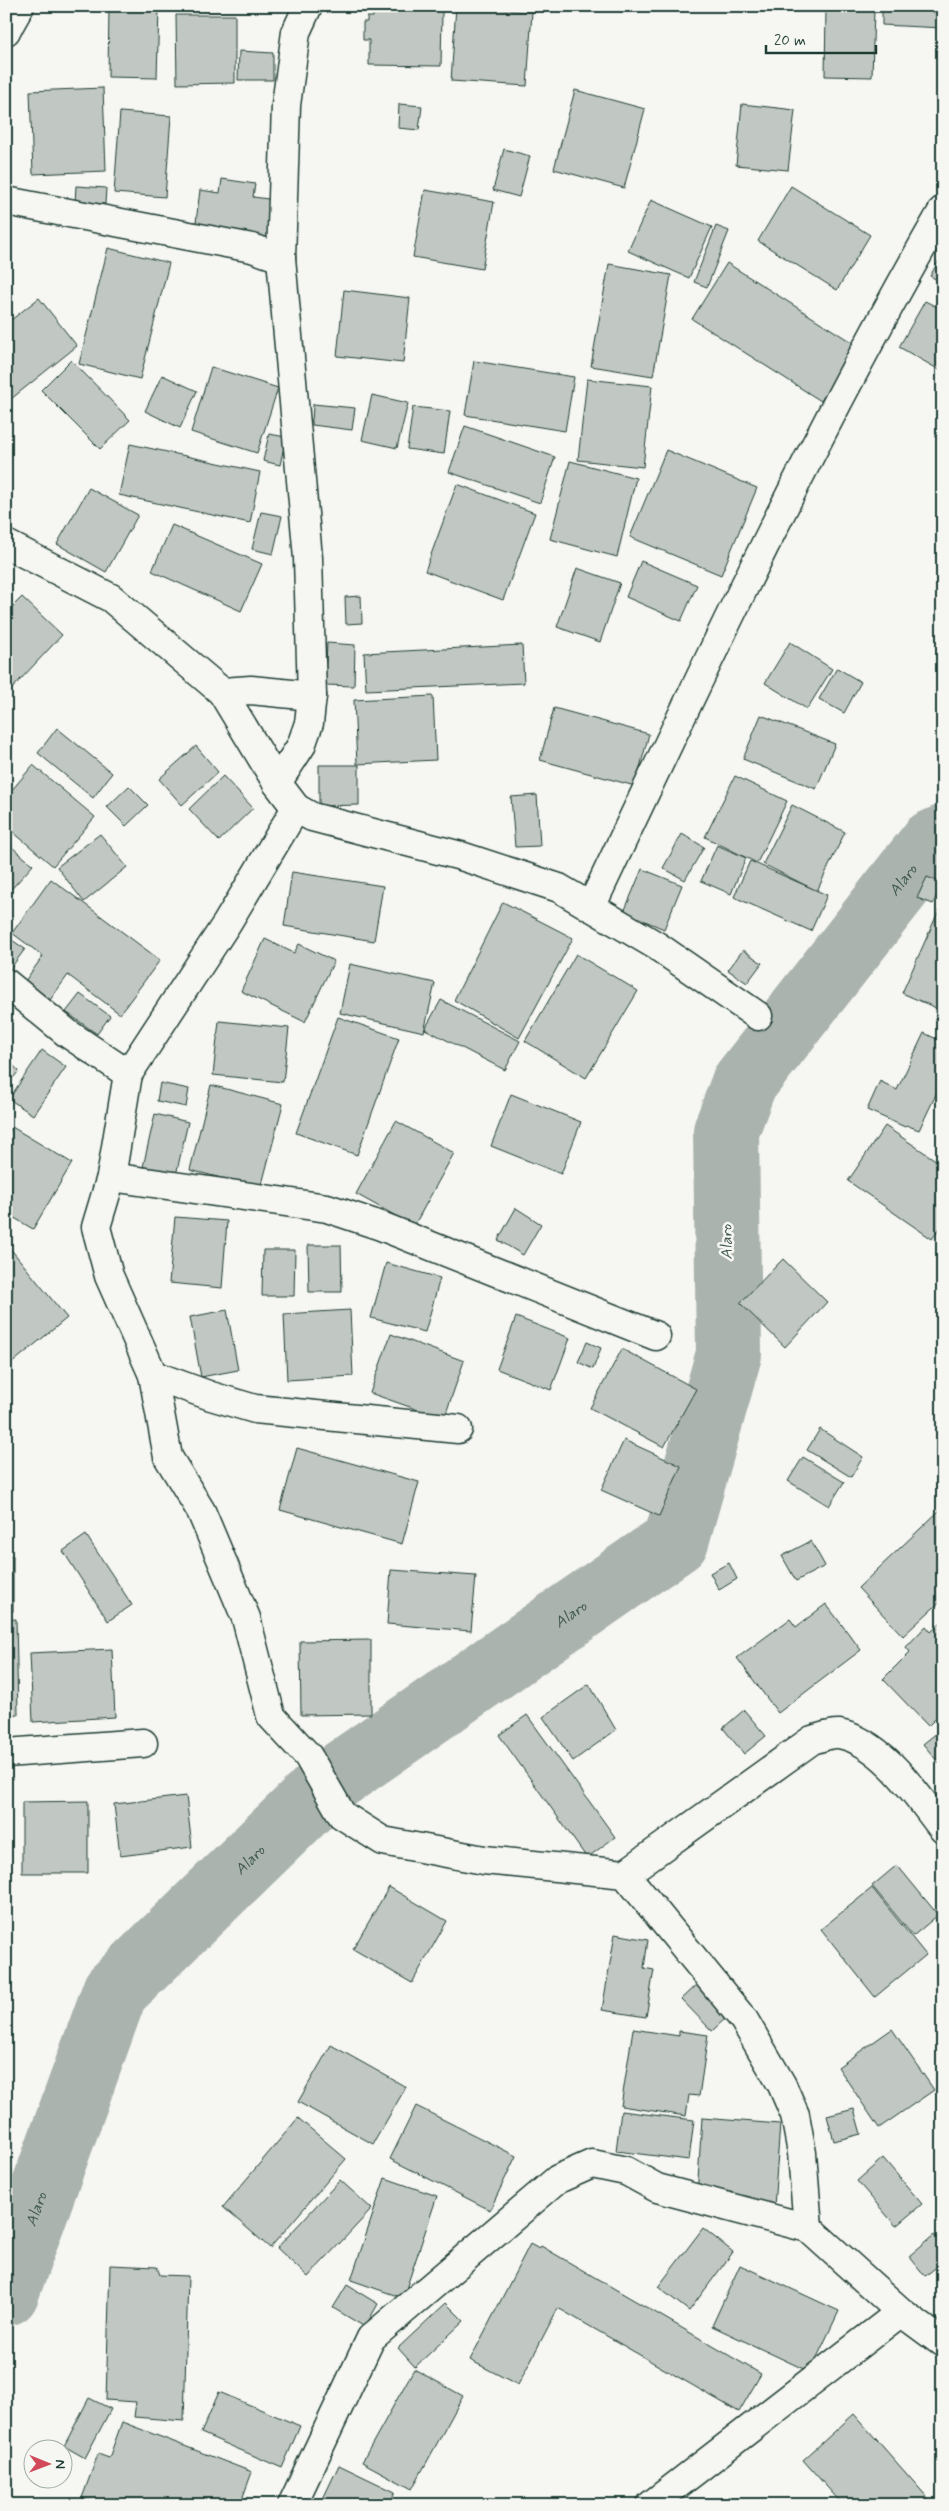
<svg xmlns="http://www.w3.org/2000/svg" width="949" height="2511" viewBox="0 0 949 2511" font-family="Mynerve,sans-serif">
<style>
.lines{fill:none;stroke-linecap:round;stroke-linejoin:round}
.stream{stroke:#72847d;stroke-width:11}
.river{stroke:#aab3ae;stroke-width:66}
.building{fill:#c1c8c3;stroke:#1f3d34}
.minor-casing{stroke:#1f3d34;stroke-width:31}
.minor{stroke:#f6f6f2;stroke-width:28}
.labels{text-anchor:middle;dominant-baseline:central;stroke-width:5;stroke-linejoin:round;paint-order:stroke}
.water-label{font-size:16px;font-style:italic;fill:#425a52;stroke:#f6f6f2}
</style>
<rect width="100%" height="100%" fill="#f6f6f2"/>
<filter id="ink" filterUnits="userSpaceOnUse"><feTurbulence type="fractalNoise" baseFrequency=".02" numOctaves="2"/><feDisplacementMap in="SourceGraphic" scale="10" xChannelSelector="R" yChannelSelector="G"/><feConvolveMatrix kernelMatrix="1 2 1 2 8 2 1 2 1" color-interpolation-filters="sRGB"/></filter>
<g filter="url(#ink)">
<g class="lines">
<path class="stream" d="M6,2287l1,1"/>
<path class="river" id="s1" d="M6,2293l109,-302 216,-210 345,-240 53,-187 -3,-223 18,-48 188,-240 11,-5"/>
</g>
<g class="building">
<path d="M456,6l76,6 -5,74 -76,-5z"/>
<path d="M882,6h61v22l-61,-3z"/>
<path d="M109,7l50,1 -2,70 -49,-1z"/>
<path d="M826,8l48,1 -2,68 -47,-1z"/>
<path d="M373,10l69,1 -1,55 -72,-1v-25h-6v-18h4v-5h6z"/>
<path d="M176,15h59v68l-58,1z"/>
<path d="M239,51l34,2v27h-35z"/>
<path d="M103,88l3,83 -73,3 -3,-83z"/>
<path d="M575,90l70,19 -21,79 -70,-19z"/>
<path d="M399,104l23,2 -3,24 -21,-2z"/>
<path d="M742,104l53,6 -7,60 -52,-5z"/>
<path d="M120,112l51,4 -6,81 -51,-4z"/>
<path d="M504,149l26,7 -11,41 -26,-7z"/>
<path d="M222,179l33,5 -2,13 23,3 -5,39 -76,-9 5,-40 20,3z"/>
<path d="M76,186l30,2 -1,16 -30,-2z"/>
<path d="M791,186l79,49 -33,55 -79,-49z"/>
<path d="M425,190l69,12 -12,67 -69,-12z"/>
<path d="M651,200l61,27 -23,51 -61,-27z"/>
<path d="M716,226l13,5 -22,56 -13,-5z"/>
<path d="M108,248l61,15 -29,116 -61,-15z"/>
<path d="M942,255l1,1v27l-13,-7z"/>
<path d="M727,263l129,82 -35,56 -129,-82z"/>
<path d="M609,264l62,11 -18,101 -62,-10z"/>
<path d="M344,290l66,8 -7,65 -66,-7z"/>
<path d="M39,298l38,48 -71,57v-79z"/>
<path d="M925,301l18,9v62l-44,-25z"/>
<path d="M71,360l59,60 -30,29 -59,-59z"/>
<path d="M474,361l100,16 -9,54 -100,-16z"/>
<path d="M211,367l67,21 -21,65 -66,-21z"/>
<path d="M162,375l35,16 -17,37 -35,-17z"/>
<path d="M587,379l65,7 -9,81 -65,-7z"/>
<path d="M372,395l36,8 -11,45 -35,-8z"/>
<path d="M313,404l42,4 -3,22 -40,-5z"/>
<path d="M413,407l37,4 -6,43 -37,-5z"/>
<path d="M465,426l90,31 -15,46 -91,-31z"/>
<path d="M269,434l17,3 -6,28 -17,-4z"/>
<path d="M130,444l130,28 -10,51 -131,-28z"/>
<path d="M666,450l91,38 -36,87 -91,-38z"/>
<path d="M570,461l66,17 -19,79 -67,-18z"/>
<path d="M457,484l78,29 -32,87 -78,-29z"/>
<path d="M89,488l49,27 -32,57 -49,-28z"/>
<path d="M261,512l21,4 -9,38 -21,-5z"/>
<path d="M172,525l90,39 -21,47 -89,-40z"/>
<path d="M641,561l56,24 -16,36 -55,-24z"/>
<path d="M577,568l43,15 -20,59 -43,-15z"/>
<path d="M361,596l1,27 -16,1 -1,-27z"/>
<path d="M22,597l40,38 -56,60v-82z"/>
<path d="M790,642l42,27 -25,40 -42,-26z"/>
<path d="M327,643l28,2 -1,41 -29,-1z"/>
<path d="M522,645l2,38 -158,7 -2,-37z"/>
<path d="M837,668l24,14 -17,31 -25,-14z"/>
<path d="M433,696l3,64 -79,4 -3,-64z"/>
<path d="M554,708l95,26 -14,52 -95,-26z"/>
<path d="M761,715l74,29 -19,45 -73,-30z"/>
<path d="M57,728l55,45 -19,25 -55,-45z"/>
<path d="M196,746l22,26 -36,33 -23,-26z"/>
<path d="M33,765l62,52 -42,49 -47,-40v-29z"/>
<path d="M319,765h40v40l-40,1z"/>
<path d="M223,776l30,32 -34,33 -30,-32z"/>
<path d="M735,776l52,25 -30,62 -52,-26z"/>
<path d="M129,786l19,19 -22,21 -19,-19z"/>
<path d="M537,795l3,51 -25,1 -4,-50z"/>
<path d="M792,805l53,27 -28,59 -54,-27z"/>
<path d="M100,834l27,33 -43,35 -27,-35z"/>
<path d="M682,834l22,13 -19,33 -22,-12z"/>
<path d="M6,842l27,23 -27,30z"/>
<path d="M717,845l29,13 -15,36 -30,-13z"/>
<path d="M750,861l77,34 -16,36 -77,-34z"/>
<path d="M642,869l40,16 -18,44 -40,-17z"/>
<path d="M292,872l91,14 -9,55 -90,-15z"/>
<path d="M927,877l15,6 -9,21 -16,-6z"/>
<path d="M51,879l109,81 -40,54 -52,-39 -18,25 -25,-19 18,-25 -31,-23z"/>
<path d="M943,901v110l-41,-18z"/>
<path d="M503,902l70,36 -54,100 -65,-38z"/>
<path d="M6,936l19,13 -18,24 -1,-1z"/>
<path d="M265,939l29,14 5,-9 35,17 -29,61 -64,-31z"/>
<path d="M743,950l19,13 -15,20 -19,-13z"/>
<path d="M576,954l62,37 -52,87 -61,-37z"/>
<path d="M350,964l85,19 -11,49 -84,-19z"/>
<path d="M80,994l30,22 -13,18 -31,-22z"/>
<path d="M441,1000l79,41 -15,29 -80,-41z"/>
<path d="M338,1017l61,21 -42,117 -61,-22z"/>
<path d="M219,1021l70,7 -6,54 -70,-7z"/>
<path d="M924,1033l19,9v38l-24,50 -13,-5 -1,2 -38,-17 13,-29 17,9z"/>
<path d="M42,1050l24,17 -33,48 -24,-16z"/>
<path d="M6,1059l13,12 -13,15z"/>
<path d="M160,1083l29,6 -3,18 -29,-6z"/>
<path d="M211,1085l72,19 -22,84 -71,-18z"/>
<path d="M511,1094l70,28 -20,52 -70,-28z"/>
<path d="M155,1114l33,8 -12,53 -33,-8z"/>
<path d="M396,1121l58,32 -40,73 -58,-32z"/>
<path d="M885,1126l58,39v58l-11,16 -84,-58z"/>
<path d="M12,1127l60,36 -39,66 -27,-16v-76z"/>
<path d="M516,1208l25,16 -18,31 -25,-15z"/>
<path d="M175,1217l52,4 -5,67 -53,-5z"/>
<path d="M308,1245h33l1,47h-33z"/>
<path d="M9,1247l58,71 -61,50v-119z"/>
<path d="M263,1250h32l-1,46h-32z"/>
<path d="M783,1259l44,43 -42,45 -45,-44z"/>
<path d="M386,1263l54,15 -15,54 -54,-14z"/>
<path d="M227,1310l11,60 -37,7 -11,-60z"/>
<path d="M350,1310l3,66 -66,4 -3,-66z"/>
<path d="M516,1317l54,21 -19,52 -54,-21z"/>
<path d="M391,1334l73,27 -20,58 -74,-26z"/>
<path d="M587,1342l14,6 -8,21 -15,-7z"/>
<path d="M622,1349l74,40 -32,58 -74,-39z"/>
<path d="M820,1429l43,28 -12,20 -44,-27z"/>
<path d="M624,1440l57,26 -22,50 -58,-26z"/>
<path d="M297,1448l122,34 -17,62 -122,-34z"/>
<path d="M803,1457l41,25 -15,24 -41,-25z"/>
<path d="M6,1476l2,64 -2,1z"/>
<path d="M941,1509l2,90 -40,37 -45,-48z"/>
<path d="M86,1535l46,70 -24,16 -45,-70z"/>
<path d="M811,1541l14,25 -29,15 -14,-25z"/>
<rect x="6" y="1556" width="7" height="55"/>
<path d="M729,1563l8,16 -18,11 -9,-17z"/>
<path d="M391,1570l85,6 -5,55 -84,-7z"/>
<path d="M826,1604l35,46 -83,63 -41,-55 53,-39 6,8z"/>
<path d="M16,1619l2,95 -12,1v-95z"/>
<path d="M943,1620v91l-15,15 -45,-47 27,-27 -4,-5 20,-21 5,6z"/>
<path d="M371,1640v74l-70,1 -1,-74z"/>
<path d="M112,1649l3,68 -82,5 -3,-69z"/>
<path d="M589,1684l27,46 -43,31 -30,-44z"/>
<path d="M744,1710l22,26 -22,18 -21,-26z"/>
<path d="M527,1715l88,122 -28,21 -88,-123z"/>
<path d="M943,1728v40l-20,-24z"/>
<path d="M186,1796l6,51 -72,9 -6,-52z"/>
<path d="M88,1801v72h-66v-71z"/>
<path d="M897,1865l41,50 -25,21 -41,-50z"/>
<path d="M389,1887l58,34 -35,62 -59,-34z"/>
<path d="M872,1888l54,67 -51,42 -54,-68z"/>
<path d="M615,1934l33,6 -4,28 10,2 -8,47 -44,-7z"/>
<path d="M698,1983l30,33 -16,15 -31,-32z"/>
<path d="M633,2029l46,7v-5l29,4 -9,61 -10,-1 -3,21 -65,-10z"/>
<path d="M892,2029l42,61 -55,38 -41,-61z"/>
<path d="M331,2045l75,42 -33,57 -75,-42z"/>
<path d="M416,2106l100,50 -26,54 -100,-51z"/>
<path d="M854,2109l7,25 -27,7 -7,-25z"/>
<path d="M621,2111l73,9 -5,40 -73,-9z"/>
<path d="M298,2118l48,41 -76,89 -47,-41z"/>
<path d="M702,2118l78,6 -6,83 -77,-11z"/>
<path d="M883,2158l39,46 -26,22 -39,-45z"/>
<path d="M385,2178l52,18 -34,102 -52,-18z"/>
<path d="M340,2180l32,29 -64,68 -31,-29z"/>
<path d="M703,2228l30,24 -44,59 -31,-24z"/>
<path d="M934,2235l9,11v16l-18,14 -16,-20z"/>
<path d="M530,2244l9,5 2,-3 220,128 -22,38 -181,-104 -40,77 -48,-25z"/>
<path d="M110,2265l47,2 3,8 28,1 -4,145 -50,-4 2,-15 -30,-2z"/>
<path d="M740,2265l99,46 -29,61 -98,-46z"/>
<path d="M347,2285l31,19 -13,23 -32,-19z"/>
<path d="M446,2303l18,18 -49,46 -17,-19z"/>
<path d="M414,2369l49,27 -51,93 -50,-27z"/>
<path d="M219,2392l81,34 -18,42 -81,-35z"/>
<path d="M89,2398l22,11 -26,49 -21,-12z"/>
<path d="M854,2414l80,91h-91l-40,-45z"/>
<path d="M122,2422l130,50 -12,33h-139l-19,-7 16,-44 11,4z"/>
<path d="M339,2465l56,27 -6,13h-69z"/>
</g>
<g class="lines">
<g class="minor-casing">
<g id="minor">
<path d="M6,31l14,-25"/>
<path d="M6,201l246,47 29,10"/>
<path d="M6,544l105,54 111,94 29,-2 61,6"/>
<path d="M222,692l55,91 19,25 16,9 149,39 98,32 98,58 101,70"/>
<path d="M277,783l24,-37 8,-23 3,-27 -4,-138 -27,-300 5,-153 10,-73 12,-26"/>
<path d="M296,808l-69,115 -99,151 -17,103 -15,50 13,49 44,99 58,21 44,13 203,20"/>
<path d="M591,907c111,-235 222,-471 352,-697"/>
<path d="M6,983l61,50 61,41"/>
<path d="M111,1177l216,31 54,18 275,110"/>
<path d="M153,1375l15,82 33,54 45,107 25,98 37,40 34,59 41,26 101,19 141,14 119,146 38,65 13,30 7,38 6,75"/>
<path d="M6,1753l137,-10"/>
<path d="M625,1874l187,-134c8,-2 19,-7 27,-6 44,8 79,63 104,95"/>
<path d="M292,2505l79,-167 187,-159 34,-15 34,7 31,17 151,40 93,84 42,31"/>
<path d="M651,2505l250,-193"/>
</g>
</g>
<use href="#minor" class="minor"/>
</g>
</g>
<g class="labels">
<g class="water-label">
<text stroke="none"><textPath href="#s1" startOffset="1769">Alaro</textPath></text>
<text transform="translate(727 1242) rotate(-91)">Alaro</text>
<text stroke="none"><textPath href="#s1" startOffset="914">Alaro</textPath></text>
<text stroke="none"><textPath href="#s1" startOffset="509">Alaro</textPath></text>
<text stroke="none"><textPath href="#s1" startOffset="89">Alaro</textPath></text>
</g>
</g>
<rect width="949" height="2511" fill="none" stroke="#f6f6f2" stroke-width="25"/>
<rect x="12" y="12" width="924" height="2486" fill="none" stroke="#1f3d34" stroke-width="2" filter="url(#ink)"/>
<g transform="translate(48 2464) rotate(91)"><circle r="24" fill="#f6f6f2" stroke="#a0aca6"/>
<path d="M0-4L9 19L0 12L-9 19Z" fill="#d1495b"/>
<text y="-8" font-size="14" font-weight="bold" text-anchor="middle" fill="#1f3d34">N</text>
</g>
<path d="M766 45v8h110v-8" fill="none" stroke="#1f3d34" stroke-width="2.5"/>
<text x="774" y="45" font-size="15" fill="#1f3d34" stroke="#f6f6f2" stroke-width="4" paint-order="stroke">20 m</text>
</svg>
